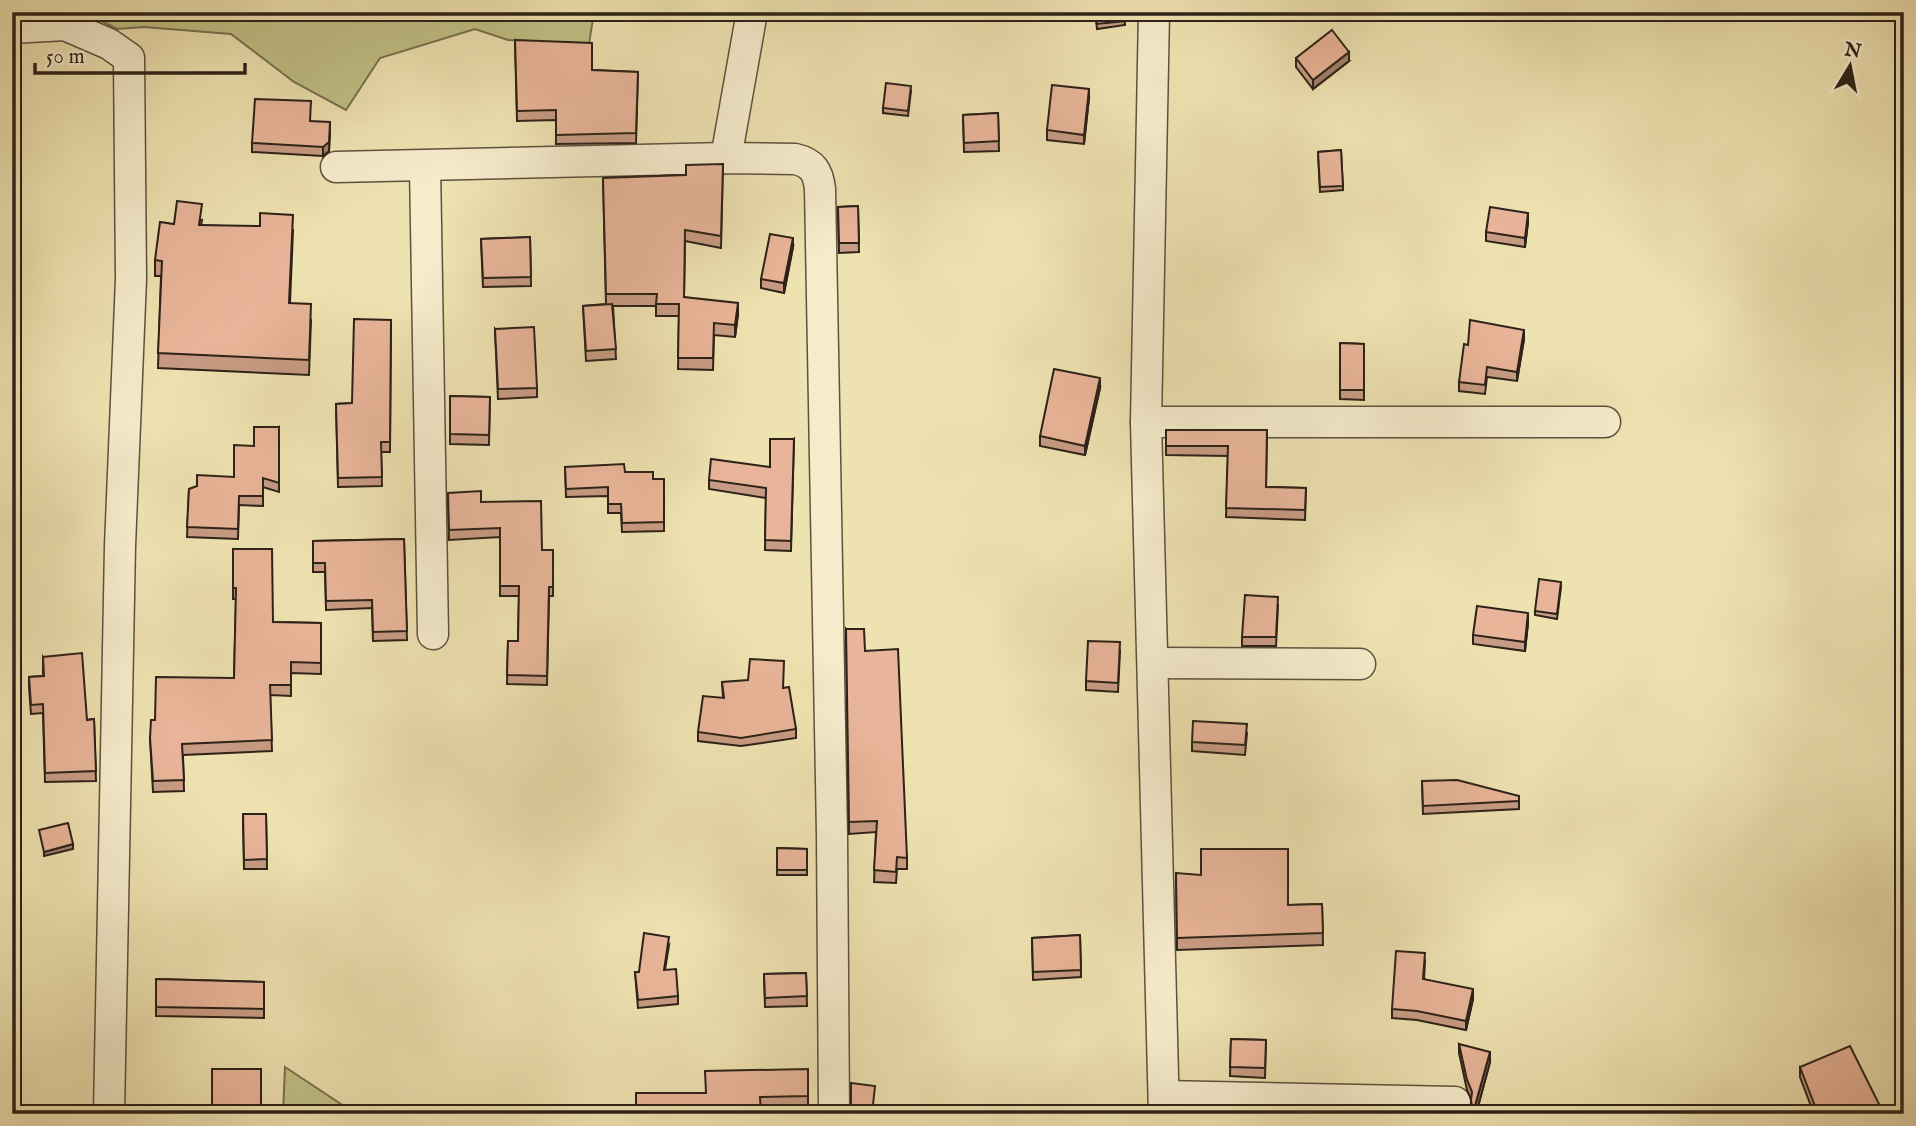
<svg xmlns="http://www.w3.org/2000/svg" width="1916" height="1126" viewBox="0 0 1916 1126" font-family="'IM FELL English',serif">
<style>
.green{fill:#c1c186;stroke:#76724f;stroke-width:2}
.lines{fill:none;stroke-linecap:round;stroke-linejoin:round}
.street-casing{stroke:#5d523e;stroke-width:33}
.street{stroke:#f5eccc;stroke-width:30}
.wall{fill:#c89c84;stroke:#2c2218;stroke-width:2}
.shaded-wall{fill:#a37f6c;stroke:#2c2218;stroke-width:2}
.building{fill:#e9b59a;stroke:#2c2218;stroke-width:2}
</style>
<rect width="100%" height="100%" fill="#efe2b1"/>
<filter id="stains"><feTurbulence type="fractalNoise" baseFrequency=".00286" numOctaves="4"/><feColorMatrix values="0 0 0 0 .2 0 0 0 0 .09 0 0 0 0 .02 0 0 0 .5 -.17"/></filter>
<radialGradient id="worn" r=".72"><stop offset=".6" stop-color="#630" stop-opacity="0"/><stop offset="1" stop-color="#630" stop-opacity=".3"/></radialGradient>
<g class="green">
<path d="M84,12h510l-5,32 -81,-4 -33,-11 -95,29 -34,52 -52,-28 -63,-48 -87,-7 -27,2z"/>
<path d="M285,1067l71,47h-73z"/>
</g>
<g class="lines">
<g class="street-casing">
<g id="street">
<path d="M1154,12l-8,410 18,692"/>
<path d="M12,28l53,-3 44,19 20,14 2,221 -11,267 -11,568"/>
<path d="M726,158l26,-146"/>
<path d="M425,166l8,468"/>
<path d="M336,167l390,-9 69,1c18,4 23,13 25,30l12,646 2,279"/>
<path d="M1146,422h459"/>
<path d="M1153,663l207,1"/>
<path d="M1164,1096l291,6"/>
</g>
</g>
<use href="#street" class="street"/>
</g>
<g class="wall">
<path d="M1095,12h29l1,13 -28,4z"/>
<path d="M515,40l77,30 46,2 -2,71 -80,1v-24l-39,1z"/>
<path d="M1296,58l53,3 -36,28 -17,-22z"/>
<path d="M911,91l-3,25 -25,-3v-5z"/>
<path d="M1089,98l-5,46 -37,-4v-10z"/>
<path d="M998,113l1,38 -35,1 -1,-37z"/>
<path d="M311,121l19,11 -1,19 -6,5 -71,-4v-9z"/>
<path d="M1341,150l2,40 -23,2 -2,-40z"/>
<path d="M723,164l-2,84 -36,-7 -1,56 54,17 -3,23 -21,-2 -1,35 -35,-1 1,-53h-23v-10h-43l3,53 -30,2 -3,-55 23,-2 -3,-126 83,-3z"/>
<path d="M858,206l1,46 -20,1 -1,-46z"/>
<path d="M202,220l-1,5 92,5 -3,73 21,17 -2,55 -151,-7 3,-92h-6v-16l19,-36z"/>
<path d="M1528,222l-3,25 -39,-6v-9z"/>
<path d="M530,237l1,49 -48,1 -2,-48z"/>
<path d="M793,247l-9,46 -23,-5v-9z"/>
<path d="M391,320l-1,132h-9l1,34 -44,1 -2,-83 16,-1z"/>
<path d="M495,329l42,59v9l-39,2z"/>
<path d="M1524,339l-7,42 -30,-4 -2,17 -26,-3v-9l9,-37z"/>
<path d="M1340,343l24,1v56l-24,-1z"/>
<path d="M1100,388l-15,67 -45,-9v-10z"/>
<path d="M450,396l40,1 -1,48 -39,-1z"/>
<path d="M279,427v65l-16,-5v19l-24,-1 -1,34 -51,-2 2,-48 45,-12 20,-31z"/>
<path d="M1166,430h101l-1,57 40,1 -1,32 -79,-3 2,-61 -62,-1z"/>
<path d="M794,439l-3,112 -26,-1 1,-52 -57,-9v-9l61,-13z"/>
<path d="M565,467l60,5 28,7h11v52l-42,1 -1,-19h-13v-17l-42,1z"/>
<path d="M448,493l33,9 61,48h11v46h-4l-2,89 -40,-1 1,-43h10l1,-45h-19v-59l-51,3z"/>
<path d="M404,539l3,101 -34,1 -1,-33 -46,2 -1,-38h-12v-31z"/>
<path d="M233,549l40,73 48,1v51l-30,-1v23l-21,-1 2,56 -89,4 1,36 -31,1 -3,-54 5,-18 79,-42 2,-79h-3z"/>
<path d="M1561,587l-4,32 -22,-4v-4z"/>
<path d="M1278,606l-2,40h-34v-9z"/>
<path d="M1528,623l-3,28 -52,-7v-9z"/>
<path d="M846,629l19,22 42,207v11h-10l-1,14 -22,-1 2,-50 -27,2z"/>
<path d="M1120,651l-2,41 -32,-2v-9z"/>
<path d="M43,657l44,63 7,-1 2,62 -51,1 -2,-69 -12,1 -2,-27v-10l14,-1z"/>
<path d="M722,682l62,6 12,41v9l-55,8 -43,-5v-9l25,-34z"/>
<path d="M1247,733l-2,22 -53,-4v-9z"/>
<path d="M1422,781l97,15v13l-96,5z"/>
<path d="M243,814h23l1,55h-23z"/>
<path d="M777,848l30,1v26h-30z"/>
<path d="M1176,873l112,32 34,-1 1,41 -146,5z"/>
<path d="M1080,935l1,42 -48,3 -1,-42z"/>
<path d="M669,945l-4,25 13,26v8l-40,4 -3,-36h4z"/>
<path d="M1425,962l-1,17 49,20 -7,31 -49,-10 -25,-2v-9z"/>
<path d="M806,973l1,33 -42,1 -1,-33z"/>
<path d="M156,979l108,3v36l-108,-2z"/>
<path d="M1231,1039l35,1 -1,38 -35,-2z"/>
<path d="M1459,1044l31,18 -14,52h-4l-1,-15 -4,-9 -8,-37z"/>
<path d="M1800,1067l83,47h-69l-14,-37z"/>
<path d="M808,1069v40l-47,1 -56,-17z"/>
</g>
<g class="shaded-wall">
<path d="M1349,52v9l-36,28v-9z"/>
<path d="M1089,89v9l-5,46v-9z"/>
<path d="M330,122l-1,29 -6,5v-9z"/>
<path d="M1528,213v9l-3,25v-9z"/>
<path d="M793,238v9l-9,46v-10z"/>
<path d="M738,303v11l-3,23v-12z"/>
<path d="M1524,330v9l-7,42v-9z"/>
<path d="M1100,378v10l-15,67v-9z"/>
<path d="M1528,613v10l-3,28v-9z"/>
<path d="M73,844v5l-29,7v-4z"/>
<path d="M1473,989v10l-7,31v-9z"/>
<path d="M1490,1052v10l-14,52h-3z"/>
</g>
<g class="building">
<path d="M1095,12h29l1,9 -28,3z"/>
<path d="M1332,30l17,22 -36,28 -17,-22z"/>
<path d="M515,40l77,3v27l46,2 -2,61 -80,2v-25l-39,1z"/>
<path d="M886,83l25,3 -3,25 -25,-3z"/>
<path d="M1052,85l37,4 -5,46 -37,-5z"/>
<path d="M255,99l56,2 -1,20 20,1 -1,20 -6,5 -71,-4z"/>
<path d="M998,113l1,28 -35,2 -1,-28z"/>
<path d="M1341,150l2,36 -23,1 -2,-35z"/>
<path d="M723,164l-2,72 -36,-6 -1,67 54,6 -3,22 -21,-2 -1,35h-35l1,-54h-23l1,-10h-51l-3,-116 83,-3v-10z"/>
<path d="M177,201l25,3 -3,21 61,1v-13l33,2 -4,88 22,1 -2,56 -151,-7 4,-92 -7,-1 5,-38 14,2z"/>
<path d="M858,206l1,37h-20l-1,-36z"/>
<path d="M1490,207l38,6 -3,25 -39,-6z"/>
<path d="M770,234l23,4 -9,45 -23,-4z"/>
<path d="M530,237l1,40 -48,1 -2,-39z"/>
<path d="M612,304l4,45 -30,2 -3,-45z"/>
<path d="M354,319l37,1 -1,122h-9l1,35 -44,1 -2,-74 16,-1z"/>
<path d="M1470,320l54,10 -7,42 -30,-5 -2,18 -26,-3 5,-38 4,1z"/>
<path d="M534,327l3,61 -39,1 -3,-60z"/>
<path d="M1340,343l24,1v46h-24z"/>
<path d="M1054,369l46,9 -15,68 -45,-10z"/>
<path d="M450,396l40,1 -1,38 -39,-1z"/>
<path d="M254,427h25v56l-16,-5v18h-24l-1,33 -51,-2 2,-38 8,-3v-11l37,2v-32l20,1z"/>
<path d="M1166,430h101l-1,57 40,1 -1,22 -79,-2 2,-62h-62z"/>
<path d="M770,439h24l-3,102 -26,-1 1,-52 -57,-8 2,-21 59,8z"/>
<path d="M624,464l1,8h28v7h11v43l-42,1 -1,-19h-13v-17l-42,2 -1,-22z"/>
<path d="M481,491v11l60,-1 1,49h11v37h-4l-2,89 -40,-1 1,-34h10l1,-55h-19v-58l-51,2 -1,-37z"/>
<path d="M404,539l3,92 -34,1 -1,-32 -46,1 -1,-38h-12v-22z"/>
<path d="M233,549h39l1,73 48,1v40l-30,-1v23h-21l2,55 -90,4 2,36 -31,1 -3,-43 1,-18h4l1,-43 78,1 2,-90h-3z"/>
<path d="M1539,579l22,3 -4,32 -22,-3z"/>
<path d="M1245,595l33,2 -2,40h-34z"/>
<path d="M1477,606l51,7 -3,29 -52,-7z"/>
<path d="M846,629h18l1,22 33,-2 9,209 -10,-1 -1,15 -22,-2 3,-49 -28,1z"/>
<path d="M1088,641l32,1 -2,41 -32,-2z"/>
<path d="M82,653l5,67 7,-1 2,52 -51,2 -2,-69 -12,1 -2,-28 15,-1 -1,-19z"/>
<path d="M750,659l34,2 -1,27 6,-1 7,42 -55,9 -43,-6 5,-36 21,2 -2,-16 26,-2z"/>
<path d="M1193,721l54,3 -2,21 -53,-3z"/>
<path d="M1457,780l62,16v5l-96,5 -1,-25z"/>
<path d="M243,814h23l1,45 -23,1z"/>
<path d="M68,823l5,21 -29,8 -5,-22z"/>
<path d="M777,848l30,1v21h-30z"/>
<path d="M1201,849h87v56l34,-1 1,29 -146,5 -1,-65 25,2z"/>
<path d="M644,933l25,4 -5,33 12,-1 2,27 -40,4 -3,-28h4z"/>
<path d="M1080,935l1,35 -48,2 -1,-34z"/>
<path d="M1396,951l29,2 -2,26 50,10 -7,32 -49,-10 -25,-2z"/>
<path d="M806,973l1,23 -42,2 -1,-24z"/>
<path d="M156,979l108,3v27l-108,-2z"/>
<path d="M1231,1039l35,1 -1,28 -35,-1z"/>
<path d="M1459,1044l31,8 -17,61 -2,-13 1,-8 -5,-12z"/>
<path d="M1850,1046l33,66 -4,2h-61l-18,-47z"/>
<rect x="212" y="1069" width="49" height="45"/>
<path d="M808,1069v27l-48,1 1,17 -125,-1v-20h70l-1,-22z"/>
<path d="M851,1083l24,3 -3,28h-25l4,-9z"/>
<path d="M1315,1107l57,1v6h-58z"/>
</g>
<rect width="1916" height="1126" fill="none" stroke="#efe2b1" stroke-width="42"/>
<rect x="14" y="14" width="1888" height="1098" fill="none" stroke="#2c2218" stroke-width="3.5"/>
<rect x="21" y="21" width="1874" height="1084" fill="none" stroke="#2c2218" stroke-width="2"/>
<g transform="translate(1850 66) rotate(10)" stroke="#f5eccc" stroke-width="5" paint-order="stroke">
<path d="M0-5L12 26L0 18L-12 26Z" fill="#2c2218"/>
<text y="-10" font-size="19" font-weight="bold" text-anchor="middle" fill="#2c2218">N</text>
</g>
<path d="M35 63v10h210v-10" fill="none" stroke="#2c2218" stroke-width="3.5"/>
<text x="46" y="63" font-size="21" fill="#2c2218" stroke="#f5eccc" stroke-width="5" paint-order="stroke">50 m</text>
<rect width="100%" height="100%" filter="url(#stains)"/>
<rect width="100%" height="100%" fill="url(#worn)"/>
</svg>
